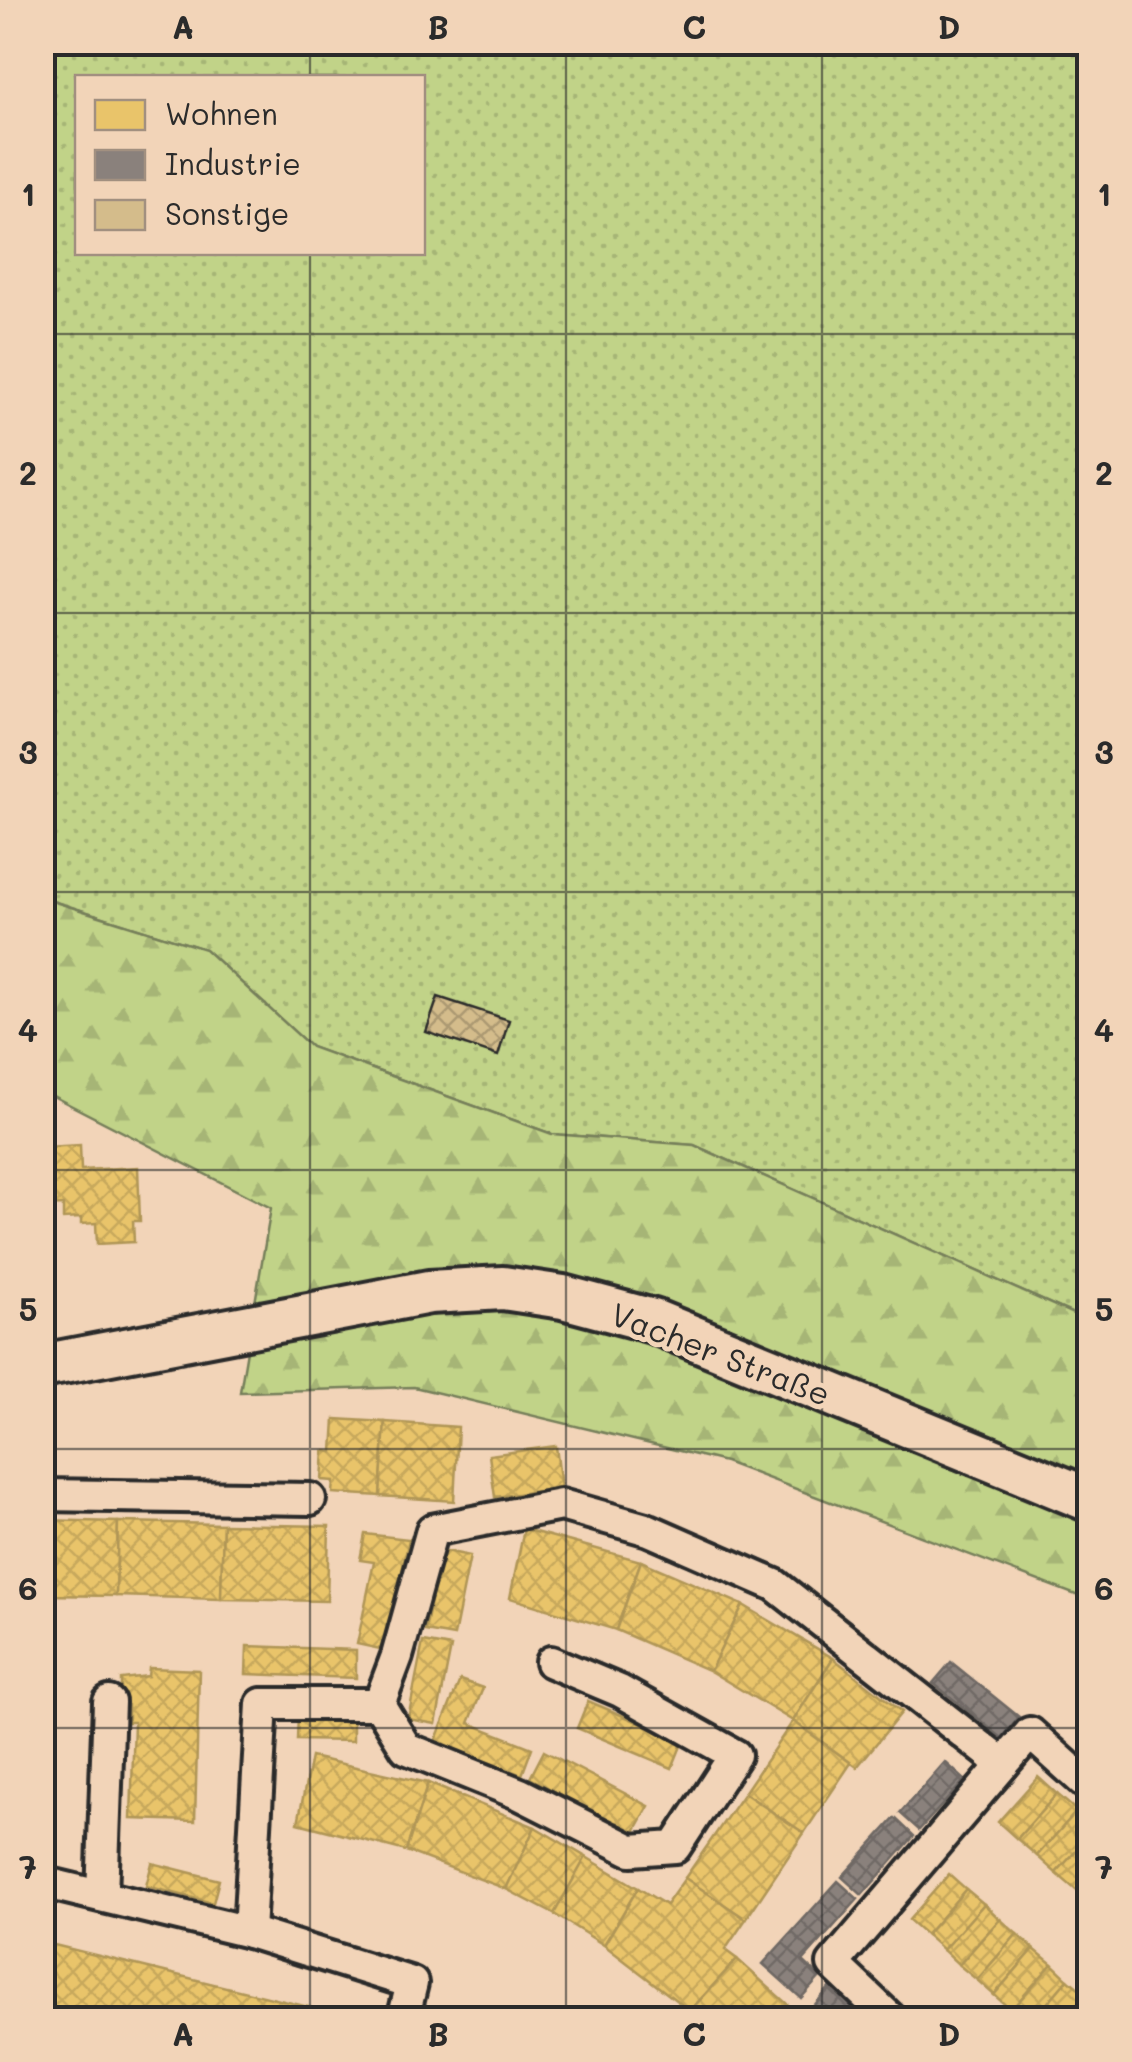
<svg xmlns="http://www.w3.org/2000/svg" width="1132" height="2062" viewBox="0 0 1132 2062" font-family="Mali,sans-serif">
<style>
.grass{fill:url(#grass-dots);stroke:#767f5a;stroke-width:2.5;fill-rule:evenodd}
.forest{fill:url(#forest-firs);stroke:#767f5a;stroke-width:2.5}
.homes{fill:url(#homes-cross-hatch);stroke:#b09657;stroke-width:2.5}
.industry{fill:url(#industry-cross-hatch);stroke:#6e6764;stroke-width:2.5}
.building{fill:url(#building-cross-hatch);stroke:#2b2b2b;stroke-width:2.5}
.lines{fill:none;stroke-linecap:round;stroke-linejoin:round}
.street-casing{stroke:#2b2b2b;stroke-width:38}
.secondary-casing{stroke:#2b2b2b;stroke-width:50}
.street{stroke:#f2d4b8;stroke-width:30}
.secondary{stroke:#f2d4b8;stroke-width:42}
.grid{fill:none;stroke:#2b2b2b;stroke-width:2.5;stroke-opacity:0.55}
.labels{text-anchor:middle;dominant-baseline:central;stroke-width:10;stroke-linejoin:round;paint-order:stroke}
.street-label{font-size:32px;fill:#2b2b2b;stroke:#f2d4b8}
.neatline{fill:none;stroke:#2b2b2b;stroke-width:4}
.grid-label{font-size:32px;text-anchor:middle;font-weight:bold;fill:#2b2b2b}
</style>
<defs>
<pattern id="grass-dots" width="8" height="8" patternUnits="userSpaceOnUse" patternTransform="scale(2.5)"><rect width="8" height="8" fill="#c1d388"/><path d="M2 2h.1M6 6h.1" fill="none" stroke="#a6b576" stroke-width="1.8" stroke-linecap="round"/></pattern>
<pattern id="forest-firs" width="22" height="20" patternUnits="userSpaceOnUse" patternTransform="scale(2.5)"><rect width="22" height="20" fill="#c1d388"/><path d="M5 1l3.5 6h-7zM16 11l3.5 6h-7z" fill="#a6b576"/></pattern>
<pattern id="homes-cross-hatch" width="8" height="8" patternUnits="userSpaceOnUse" patternTransform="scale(2.5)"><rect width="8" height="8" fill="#e9c46a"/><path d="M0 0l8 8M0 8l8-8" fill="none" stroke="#c8a95c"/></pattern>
<pattern id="industry-cross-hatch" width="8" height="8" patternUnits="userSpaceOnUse" patternTransform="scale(2.5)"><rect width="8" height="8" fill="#8a817c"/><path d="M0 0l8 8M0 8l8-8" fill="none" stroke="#716a66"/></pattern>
<pattern id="building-cross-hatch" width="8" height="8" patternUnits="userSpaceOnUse" patternTransform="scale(2.5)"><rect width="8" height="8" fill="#d4bc8b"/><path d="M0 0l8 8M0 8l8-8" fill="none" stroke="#ac9972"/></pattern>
</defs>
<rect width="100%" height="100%" fill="#f2d4b8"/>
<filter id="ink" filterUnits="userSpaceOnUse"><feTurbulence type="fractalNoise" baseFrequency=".01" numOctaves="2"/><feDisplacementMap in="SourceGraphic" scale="20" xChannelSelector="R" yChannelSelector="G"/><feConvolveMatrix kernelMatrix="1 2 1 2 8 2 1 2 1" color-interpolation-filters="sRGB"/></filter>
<g filter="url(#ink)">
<path class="grass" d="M43,43h1046v1278l-395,-176 -142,-11 -241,-87 -106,-98 -162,-51zM78,78h344v174h-344z"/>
<path class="forest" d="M42,898l163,51 106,98 241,87 142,11 395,176v279l-364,-138 -311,-75 -174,5 31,-184 -228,-117z"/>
<g class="homes">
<path d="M42,1121l5,75 -5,1z"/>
<path d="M80,1145l1,25 57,-3 2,54h-7l1,21 -37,2 -1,-21 -15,1v-6l-18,1v-14l-15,1 -3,-59z"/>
<path d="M335,1419l50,3 -5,74 -47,-3 1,-12 -12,-1 2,-29 9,1z"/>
<path d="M385,1422l73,5 -4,74 -74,-5z"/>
<path d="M556,1446l5,42 -66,9 -6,-42z"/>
<path d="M42,1520l76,2 -2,74 -74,-1z"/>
<path d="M118,1522l105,2 -2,75 -105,-3z"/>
<path d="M223,1524l106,2 -2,75 -106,-2z"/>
<path d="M524,1529l117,32 -25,69 -106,-32z"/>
<path d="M365,1534l44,5 -24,111 -28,-6 17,-82 -14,-2z"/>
<path d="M441,1550l29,6 -16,80 -29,-5z"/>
<path d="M641,1561l102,44 -33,66 -94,-41z"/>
<path d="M743,1605l90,53 -40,63 -83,-50z"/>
<path d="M423,1642l28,5 -15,77 -28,-5z"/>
<path d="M247,1646l109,4v28l-110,-4z"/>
<path d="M833,1658l69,54 -45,55 -64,-46z"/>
<path d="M149,1668l50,2 -4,151 -64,-2 3,-97h-6v-17l-7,-1v-25l27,-3z"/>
<path d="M460,1680l23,8 -14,35 63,25 -10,27 -87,-33z"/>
<path d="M588,1701l95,40 -11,27 -95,-40z"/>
<path d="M298,1714l55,1v26l-56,-1z"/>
<path d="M793,1721l58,42 -47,70 -60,-40z"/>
<path d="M544,1751l105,55 -15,27 -104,-55z"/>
<path d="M311,1757l117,26 -22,68 -108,-28z"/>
<path d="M1038,1777l19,17 -40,45 -19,-17z"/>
<path d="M428,1783l107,44 -29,62 -100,-38z"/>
<path d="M744,1793l60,40 -58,86 -61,-41z"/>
<path d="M1057,1794l20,17 -40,45 -20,-17z"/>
<path d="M1077,1811l13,12v13l-34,37 -19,-17z"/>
<path d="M535,1827l51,30 -32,57 -48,-25z"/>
<path d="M1090,1836v39l-14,15 -20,-17z"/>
<path d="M586,1857l52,31 -34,57 -50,-31z"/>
<path d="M152,1863l67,17 -6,23 -67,-17z"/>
<path d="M949,1874l17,15 -40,46 -17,-15z"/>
<path d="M1090,1875v28l-14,-13z"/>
<path d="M685,1878l61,41 -21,31 12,9 -47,52 -86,-66 34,-57 28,17z"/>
<path d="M966,1889l18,15 -41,46 -17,-15z"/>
<path d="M984,1904l16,15 -41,46 -16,-15z"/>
<path d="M1000,1919l17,15 -40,46 -18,-15z"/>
<path d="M1017,1934l17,15 -40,46 -17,-15z"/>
<path d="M42,1942l299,73 -1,5h-298z"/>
<path d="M1034,1949l18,15 -41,46 -17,-15z"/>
<path d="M737,1959l68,61h-105l-10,-9z"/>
<path d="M1052,1964l16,15 -35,41h-12l-10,-10z"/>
<path d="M1068,1979l18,15 -23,26h-30z"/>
<path d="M1086,1994l4,3v23h-27z"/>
</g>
<g class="industry">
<path d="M951,1662l68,55 -17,21 -69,-55z"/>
<path d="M945,1762l20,18 -46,50 -19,-17z"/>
<path d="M895,1818l19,18 -52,59 -20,-18z"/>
<path d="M838,1881l20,18 -55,62 17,16 -19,21 -38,-34z"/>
<path d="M830,1987l36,33h-42l-12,-12z"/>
</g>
<path class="building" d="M438,997l71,23 -11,36 -72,-24z"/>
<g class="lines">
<g class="street-casing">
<g id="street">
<path d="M42,1495l268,4"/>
<path d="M379,1704l27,44 114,46 111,56 44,-3 60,-92 -115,-64 -69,-29"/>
<path d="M42,1882l207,50"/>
<path d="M102,1896l7,-194"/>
<path d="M403,2020l9,-37 -163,-51 13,-228h117l18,-48 35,-126 129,-25 88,25 126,55 228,179"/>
<path d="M892,2020l-59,-56 197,-231 60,54"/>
</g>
</g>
<g class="secondary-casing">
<path id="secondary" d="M42,1366l387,-74 74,-4 60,9 90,24 437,179"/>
</g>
<use href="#street" class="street"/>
<use href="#secondary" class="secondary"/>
</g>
</g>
<path class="grid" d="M310,42v36M566,42v1978M822,42v1978M310,252v1768M42,334h1048M42,613h1048M42,892h1048M42,1170h1048M42,1449h1048M42,1728h1048"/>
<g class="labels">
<g class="street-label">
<text transform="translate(721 1353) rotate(21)">Vacher Straße</text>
</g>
</g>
<rect width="1132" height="2062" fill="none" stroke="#f2d4b8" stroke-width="110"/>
<rect x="75" y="75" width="350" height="180" fill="#f2d4b8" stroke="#a29080" stroke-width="2.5"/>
<rect x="95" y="100" width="50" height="30" fill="#e9c46a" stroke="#a29080" stroke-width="2.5"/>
<text x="165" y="125" font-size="30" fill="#2b2b2b">Wohnen</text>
<rect x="95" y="150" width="50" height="30" fill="#8a817c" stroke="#a29080" stroke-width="2.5"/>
<text x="165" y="175" font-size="30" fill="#2b2b2b">Industrie</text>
<rect x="95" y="200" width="50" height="30" fill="#d4bc8b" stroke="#a29080" stroke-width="2.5"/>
<text x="165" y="225" font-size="30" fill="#2b2b2b">Sonstige</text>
<rect x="55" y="55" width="1022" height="1952" class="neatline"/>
<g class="grid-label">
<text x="183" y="39">A</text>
<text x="438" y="39">B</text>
<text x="694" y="39">C</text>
<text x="949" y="39">D</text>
<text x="28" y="206">1</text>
<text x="1104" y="206">1</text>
<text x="28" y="485">2</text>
<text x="1104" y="485">2</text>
<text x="28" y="764">3</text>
<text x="1104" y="764">3</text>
<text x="28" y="1042">4</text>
<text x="1104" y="1042">4</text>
<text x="28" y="1321">5</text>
<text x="1104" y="1321">5</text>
<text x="28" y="1600">6</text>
<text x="1104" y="1600">6</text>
<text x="28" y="1879">7</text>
<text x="1104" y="1879">7</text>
<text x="183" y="2046">A</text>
<text x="438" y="2046">B</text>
<text x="694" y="2046">C</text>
<text x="949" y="2046">D</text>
</g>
</svg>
